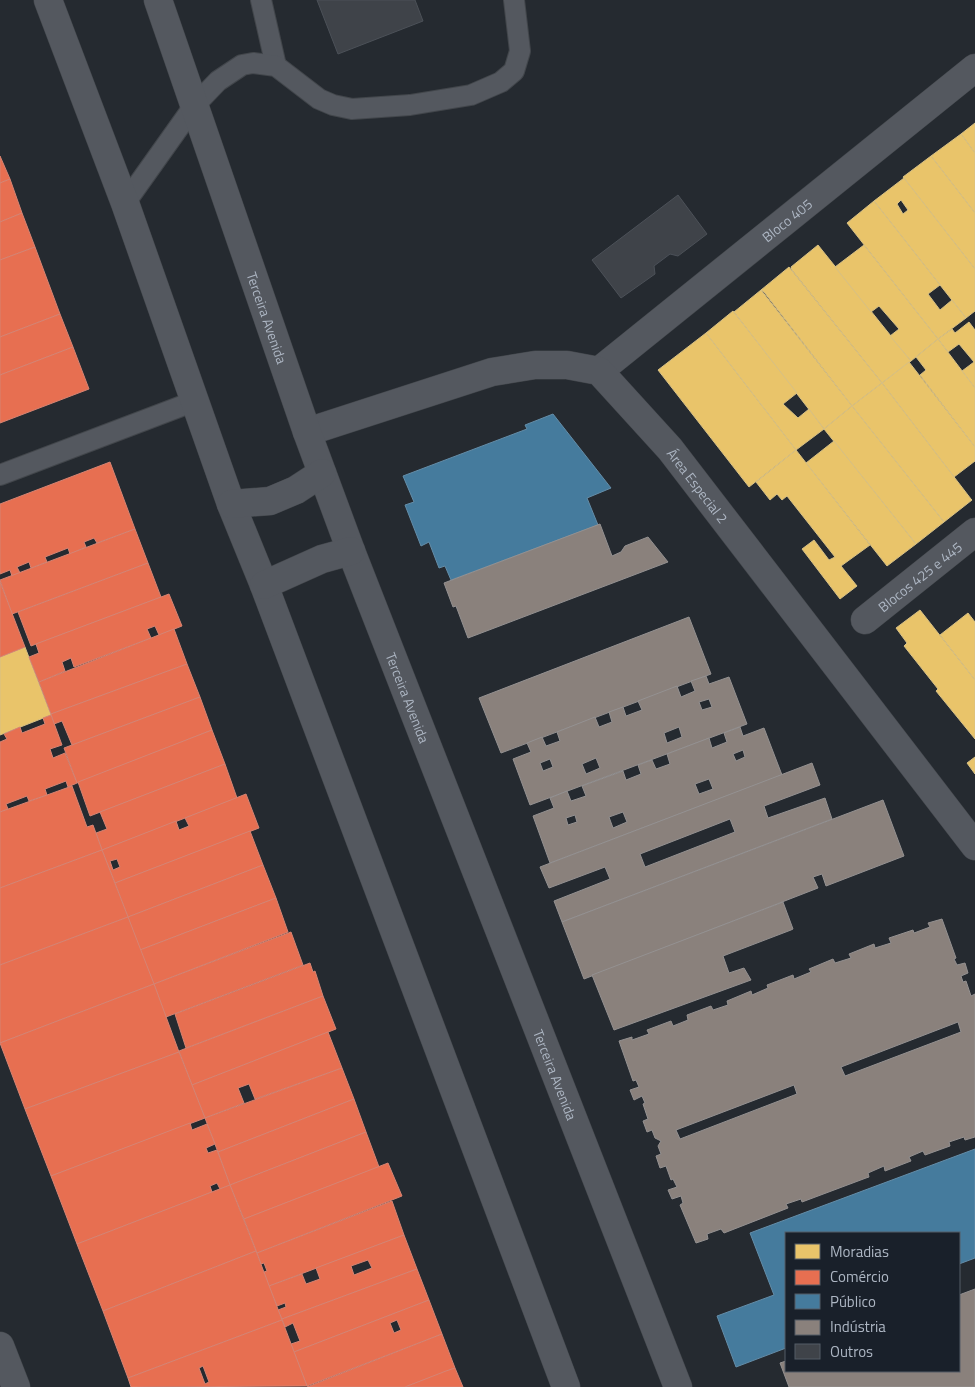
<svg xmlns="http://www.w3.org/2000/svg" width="975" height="1387" viewBox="0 0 975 1387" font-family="'Titillium Web',sans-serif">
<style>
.homes{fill:#e9c46a;stroke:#d7c085;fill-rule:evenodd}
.shops{fill:#e76f51;stroke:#d68473;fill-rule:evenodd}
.public{fill:#457b9d;stroke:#648da8}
.industry{fill:#8a817c;stroke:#949191;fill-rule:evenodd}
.building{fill:#3f4349;stroke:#4c5158}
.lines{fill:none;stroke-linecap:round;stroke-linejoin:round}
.service-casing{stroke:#42464b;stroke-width:22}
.minor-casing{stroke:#42464b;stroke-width:29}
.tertiary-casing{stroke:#42464b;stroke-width:29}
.service{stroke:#54585f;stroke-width:20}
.minor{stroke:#54585f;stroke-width:28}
.tertiary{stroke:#54585f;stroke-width:28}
.labels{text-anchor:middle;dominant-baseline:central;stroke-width:5;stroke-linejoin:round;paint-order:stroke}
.street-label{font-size:14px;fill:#adb6c3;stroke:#19202a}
</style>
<rect width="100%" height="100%" fill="#252a30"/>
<g class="homes">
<path d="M975,123v30l-14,-19z"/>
<path d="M961,134l14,19v60l-44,-57z"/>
<path d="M931,156l44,57v56l-72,-92z"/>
<path d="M904,178l71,91v42l-9,7 -92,-117zM901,200l7,10 -5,4 -6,-10z"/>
<path d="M874,201l66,84 -12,9 12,16 12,-10 14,18 -28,21 -91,-116z"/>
<path d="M818,245l93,116 -29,22 -90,-113 -1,-3z"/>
<path d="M864,245l74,94 -27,22 -21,-25 9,-7 -20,-23 -8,6 -36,-45z"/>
<path d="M789,267l93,116 -30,23 -88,-114 -3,-2z"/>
<path d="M761,290l91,116 -28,23 -90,-117z"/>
<path d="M733,311l64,82 -14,11 15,14 11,-9 15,20 -28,21 -90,-117z"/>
<path d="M969,322l6,8v58l-13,-17 12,-9 -15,-18 -11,8 -10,-13 14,-10 3,4z"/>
<path d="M706,333l90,117 -47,37 -91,-117z"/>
<path d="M938,339l37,49v59l-55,-72 6,-5 -10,-13z"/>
<path d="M909,362l66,85v14l-21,16 -72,-94z"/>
<path d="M882,383l89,116 1,1 -28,22 -92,-116z"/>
<path d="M852,406l92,116 -28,22 -92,-115z"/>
<path d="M834,441l82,103 -29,22 -81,-103z"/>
<path d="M796,450l74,95 -29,21 16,20 -17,13 -38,-50 12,-9 15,20 6,-3 -48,-61 -5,4 -5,-6 -7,6 -14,-18z"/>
<path d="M920,610l55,70v59l-39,-48 2,-2 -34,-43 3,-3 -11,-15z"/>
<path d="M968,613l7,9v58l-35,-45z"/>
<path d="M25,647l26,68 -51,20v-78z"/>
<path d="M975,757v17l-8,-11z"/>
</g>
<g class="shops">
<path d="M0,156l10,23 -10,4z"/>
<path d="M10,179l12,34 -22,9v-39z"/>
<path d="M22,213l13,34 -35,13v-38z"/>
<path d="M35,247l25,67 -60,23v-77z"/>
<path d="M60,314l13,33 -73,28v-38z"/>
<path d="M73,347l16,42 -89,34v-48z"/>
<path d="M110,462l25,67 -38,14 -3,-5 -10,4 2,5 -16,7 -2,-6 -23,9 2,5 -16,6 -2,-6 -12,5 3,6 -8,3 -2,-6 -10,4v-70z"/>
<path d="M135,529l13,34 -136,51 -12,-34z"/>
<path d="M148,563l13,34 -130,49 -13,-34z"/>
<path d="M0,582l25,65 -25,10z"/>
<path d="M169,594l13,32 -23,9 -4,-9 -8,3 4,9 -77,29 -3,-9 -9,4 3,9 -26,11 -10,-25 10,-4 -3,-9z"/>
<path d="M174,629l13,35 -136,50 -12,-32z"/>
<path d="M187,664l13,33 -128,48 -10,-24 -8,3 -3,-10z"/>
<path d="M200,697l12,33 -135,53 -13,-35z"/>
<path d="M51,715l11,30 -12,4 3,9 12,-5 12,30 -9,4 -2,-6 -21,8 2,6 -18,6 -2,-5 -21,8 2,5 -8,3v-70l7,-3 -3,-5 16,-7 2,6 23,-9 -2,-6z"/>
<path d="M212,730l13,34 -135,52 -12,-34z"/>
<path d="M225,764l12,34 -135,52 -6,-17 11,-4 -7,-17z"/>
<path d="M72,786l15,41 6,-2 9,25 -102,38v-76z"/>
<path d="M246,794l13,34 -144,55 -13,-33 74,-29 3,9 10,-4 -4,-8zM117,859l3,8 -7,3 -3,-9z"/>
<path d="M250,831l13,34 -135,52 -13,-34z"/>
<path d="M102,850l26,67 -128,48v-77z"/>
<path d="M263,865l13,33 -136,52 -12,-33z"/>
<path d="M276,898l12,34 -134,52 -14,-34z"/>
<path d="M128,917l26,67 -154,59v-78z"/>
<path d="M291,932l12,33 -137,52 -12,-33z"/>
<path d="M310,963l3,9 2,-1 8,25 -137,52 -11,-34z"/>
<path d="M154,984l25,68 -154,57 -25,-66z"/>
<path d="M323,996l13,33 -144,56 -13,-34z"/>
<path d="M328,1032l14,36 -87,31 -6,-15 -11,4 6,15 -39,15 -13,-33z"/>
<path d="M179,1052l26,66 -154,58 -26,-67z"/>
<path d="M342,1068l12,31 -136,53 -13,-34z"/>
<path d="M354,1099l12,33 -136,53 -12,-33z"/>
<path d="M190,1123l2,7 15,-6 8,20 -9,4 2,5 9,-3 13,35 -10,4 -3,-6 -7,3 2,6 -135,52 -26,-68z"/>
<path d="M366,1132l13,35 -135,52 -14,-34z"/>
<path d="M388,1163l14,33 -145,57 -13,-34z"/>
<path d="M230,1185l26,66 -153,60 -26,-67z"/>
<path d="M392,1201l12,34 -135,51 -5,-14 3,-1 -3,-8 -3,1 -4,-11z"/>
<path d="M404,1235l13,34 -135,50 -4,-9 8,-3 -1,-4 -8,3 -8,-20 33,-12 4,10 14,-5 -4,-11zM368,1260l4,8 -18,7 -3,-9z"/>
<path d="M256,1251l26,69 -154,58 -25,-67z"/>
<path d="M417,1269l12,31 -135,52 -3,-8 9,-3 -7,-18 -8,4 -3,-8z"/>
<path d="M429,1300l13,34 -135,52 -13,-34zM397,1320l4,10 -7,3 -4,-10z"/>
<path d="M282,1320l25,66 -176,1 -3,-9zM203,1366l6,16 -4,2 -6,-16z"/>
<path d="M442,1334l13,34 -50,19h-98z"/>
<path d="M455,1368l8,19h-58l41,-16z"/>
</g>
<g class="public">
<path d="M553,414l58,74 -24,10 11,27 -147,55 -6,-14 -6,2 -10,-26 -8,4 -16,-41 9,-3 -11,-26 124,-47 -2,-4z"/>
<path d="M975,1149v109l-16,6v-31h-173v115l-50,19 -19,-51 57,-21 -24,-62z"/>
</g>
<g class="industry">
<path d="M600,524l12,32 9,-4 4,-6 23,-9 20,25 -200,76 -12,-32 -3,1 -9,-24z"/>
<path d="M689,617l22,57 -210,79 -22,-55z"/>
<path d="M706,676l3,8 20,-7 18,47 -217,81 -17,-46 18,-7 -4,-9 15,-6 4,9 14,-5 -3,-9 38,-15 4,10 13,-5 -3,-10 14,-5 3,9 16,-6 -4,-9 39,-15 4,11 14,-6 -4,-10zM709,699l3,8 -10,3 -3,-8zM679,727l3,10 -15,6 -3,-10zM596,758l4,10 -14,6 -4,-10zM550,759l3,8 -10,4 -3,-8z"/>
<path d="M740,727l3,9 21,-8 18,47 -232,88 -17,-47 21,-8 -4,-10 17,-7 4,10 15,-5 -4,-10 41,-15 3,9 15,-6 -3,-9 14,-5 4,9 14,-5 -3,-10 42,-16 3,10 15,-6 -3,-9zM743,750l2,7 -9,4 -3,-7zM709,779l4,10 -14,5 -4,-10zM623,812l4,10 -14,6 -4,-11zM575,815l2,7 -9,3 -2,-7z"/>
<path d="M812,763l8,22 -56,21 4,12 57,-20 7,21 -270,103 -8,-21 56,-22 -5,-12 -56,21 -9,-21zM730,819l5,13 -90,35 -5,-13z"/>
<path d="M883,800l21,56 -78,30 -4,-12 -9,3 5,11 -234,91 -22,-57z"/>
<path d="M783,902l10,27 -2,1 -68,26 6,17 15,-5 7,12 -137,50 -22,-55z"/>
<path d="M942,919l14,39 -2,1 3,6 8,-2 3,10 -7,3 2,6 3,-1 5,15 4,-2v143l-10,3 -1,-3 -15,5 1,4 -25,9 -2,-4 -14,6 2,4 -26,10 -1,-5 -16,7 1,4 -3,1 -64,24 -1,-3 -15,5 2,4 -64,25 -3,-4 -14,5 1,5 -12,4 -16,-38 3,-2 -2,-7 -9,3 -4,-9 9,-3 -4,-8 -2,1 -5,-14 -6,2 -4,-12 5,-2 -3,-8 3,-5 -6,-3 -3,-8 -5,2 -4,-11 5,-2 -5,-15 2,-1 -3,-7 -8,4 -4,-10 9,-3 -3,-7 -3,1 -14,-40 13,-4v3l17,-6 -2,-4 24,-9 2,5 15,-6 -1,-5 24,-9 2,4 15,-5 -1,-4 24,-10 1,4 16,-7 -1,-3 26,-10 1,4 17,-7 -2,-3 24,-10 2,4 16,-5 -2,-4 25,-10 1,4 16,-5 -2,-5 24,-8 1,3 16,-6 -2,-4zM958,1022l3,10 -116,44 -4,-9zM794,1085l3,9 -117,45 -4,-9z"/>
<path d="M975,1289v98h-186l-9,-24 6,-2v10h173v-76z"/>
</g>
<g class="building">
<path d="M317,0h98l8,21 -85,33z"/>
<path d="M678,195l29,39 -29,22 -8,-2 -16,12 1,8 -34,24 -29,-38z"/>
</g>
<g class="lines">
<g class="service-casing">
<g id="service">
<path d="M261,0l15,66"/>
<path d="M125,203l69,-97 24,-25 24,-16 11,-2 23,3 43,33 14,6 19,4 58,-4 61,-10 30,-13 13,-11 6,-20 -6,-51"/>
<path d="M0,475l195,-74"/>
</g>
</g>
<g class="minor-casing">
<g id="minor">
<path id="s1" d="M599,371l376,-303"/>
<path id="s2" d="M307,432l185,-60 43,-7h32l32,6 71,78 305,397"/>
<path id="s3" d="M865,620l110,-88"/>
</g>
</g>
<g class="tertiary-casing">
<g id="tertiary">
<path d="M48,0l77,203 106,301 33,81 302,802"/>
<path id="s4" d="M158,0l149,432 44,119 327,836"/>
<path d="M231,504l39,-3 26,-11 26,-17"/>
<path d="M264,585l58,-26 29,-8"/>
<path d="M0,1346l16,41"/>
</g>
</g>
<use href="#service" class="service"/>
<use href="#minor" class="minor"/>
<use href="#tertiary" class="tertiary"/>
</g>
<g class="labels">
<g class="street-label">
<text stroke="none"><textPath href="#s1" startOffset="241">Bloco 405</textPath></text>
<text stroke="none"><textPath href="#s4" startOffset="336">Terceira Avenida</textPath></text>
<text stroke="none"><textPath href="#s2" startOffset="454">Área Especial 2</textPath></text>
<text stroke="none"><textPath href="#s3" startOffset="70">Blocos 425 e 445</textPath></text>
<text stroke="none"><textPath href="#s4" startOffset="741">Terceira Avenida</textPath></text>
<text stroke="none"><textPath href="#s4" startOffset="1146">Terceira Avenida</textPath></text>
</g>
</g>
<rect x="785" y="1232" width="175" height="140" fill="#19202a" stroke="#545c67"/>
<rect x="795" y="1244" width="25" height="15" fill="#e9c46a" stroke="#545c67"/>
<text x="830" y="1257" font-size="15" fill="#adb6c3">Moradias</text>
<rect x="795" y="1270" width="25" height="15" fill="#e76f51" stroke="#545c67"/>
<text x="830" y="1282" font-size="15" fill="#adb6c3">Comércio</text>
<rect x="795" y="1294" width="25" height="15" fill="#457b9d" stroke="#545c67"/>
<text x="830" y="1307" font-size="15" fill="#adb6c3">Público</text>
<rect x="795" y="1320" width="25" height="15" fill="#8a817c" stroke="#545c67"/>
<text x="830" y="1332" font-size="15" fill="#adb6c3">Indústria</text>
<rect x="795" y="1344" width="25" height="15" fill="#3f4349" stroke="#545c67"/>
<text x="830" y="1357" font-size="15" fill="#adb6c3">Outros</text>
</svg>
